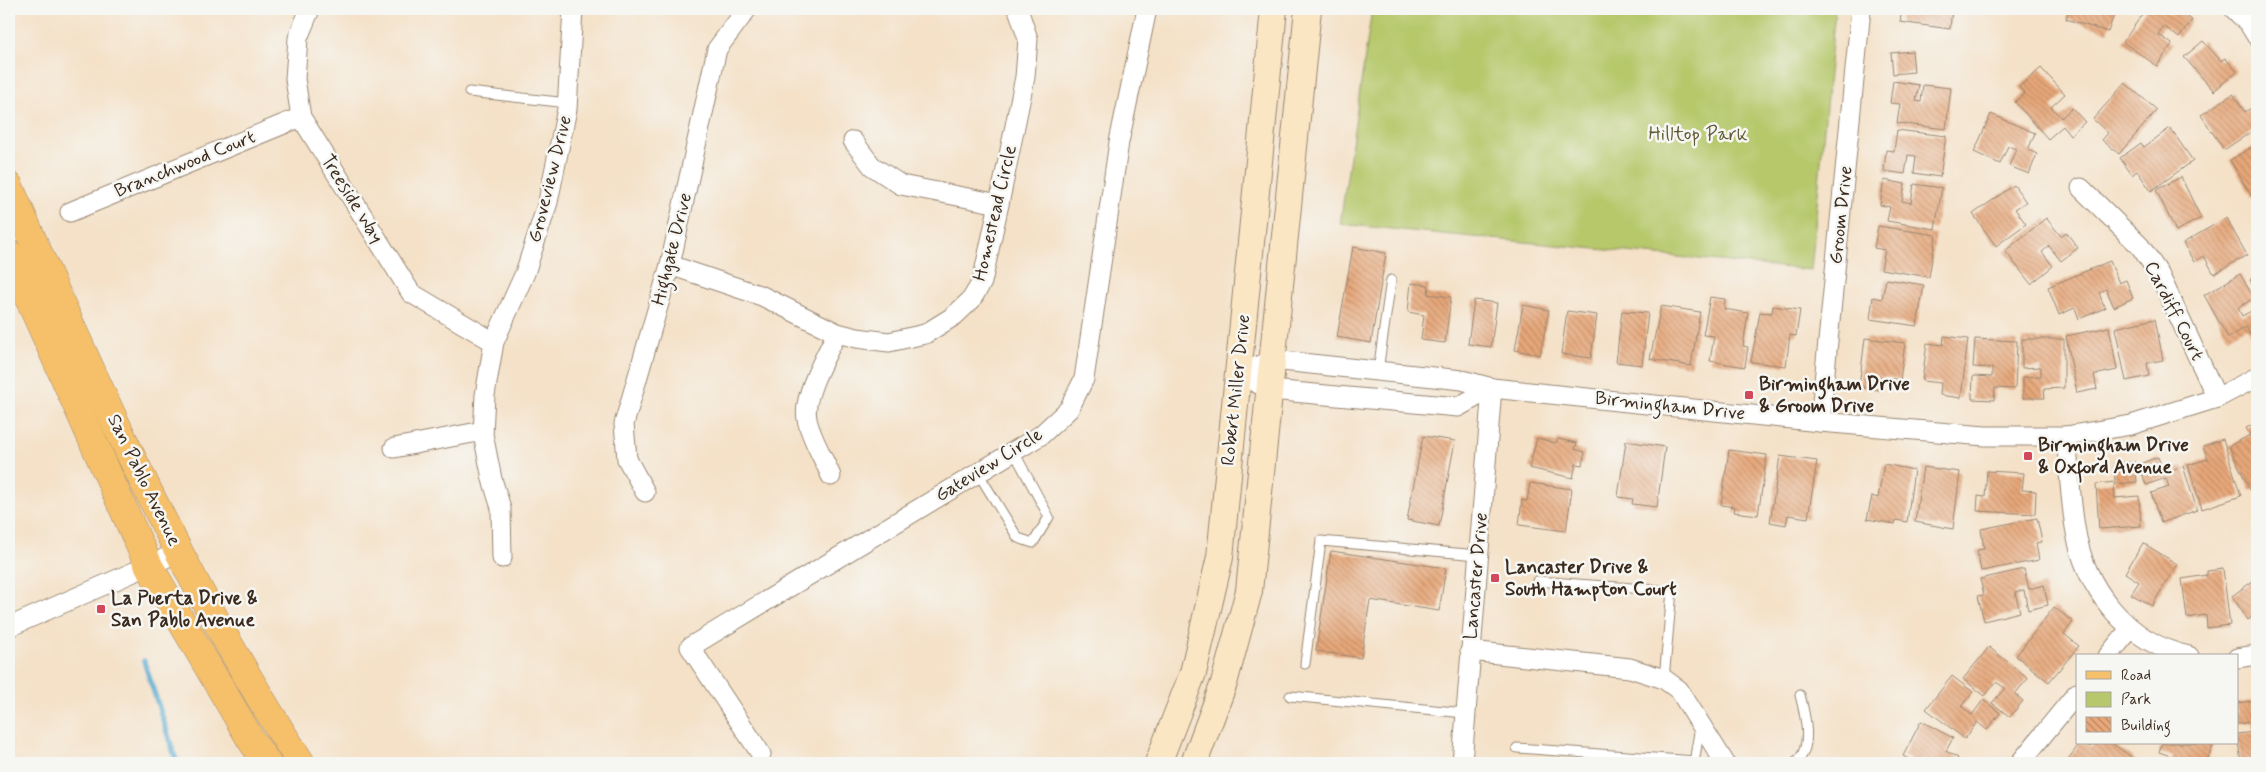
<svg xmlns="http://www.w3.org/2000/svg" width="2266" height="772" viewBox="0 0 2266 772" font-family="Mynerve,sans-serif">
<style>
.park{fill:#b6c86b;stroke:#787944}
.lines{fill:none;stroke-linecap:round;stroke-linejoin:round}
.stream{stroke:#53a8cf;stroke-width:5.5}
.building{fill:url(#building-back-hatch)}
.service-casing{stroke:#988672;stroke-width:11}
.minor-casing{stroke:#988672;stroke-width:21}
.secondary-casing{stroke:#988672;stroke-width:28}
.primary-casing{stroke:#988672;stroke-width:29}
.service{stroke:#fff;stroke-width:9}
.minor{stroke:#fff;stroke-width:19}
.secondary{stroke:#fbe6c4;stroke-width:26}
.primary{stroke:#f6c06b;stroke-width:28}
.poi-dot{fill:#d1495b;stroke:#f6f6f2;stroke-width:2}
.labels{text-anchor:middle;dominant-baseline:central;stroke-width:5;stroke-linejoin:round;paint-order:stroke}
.park-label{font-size:19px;fill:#605935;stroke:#f6f6f2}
.street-label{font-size:19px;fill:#3b2a1e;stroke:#f6f6f2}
.poi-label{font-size:19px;font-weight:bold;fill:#3b2a1e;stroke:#f6f6f2;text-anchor:start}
</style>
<defs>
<pattern id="building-back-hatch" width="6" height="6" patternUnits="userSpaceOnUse" patternTransform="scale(1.25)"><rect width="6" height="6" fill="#e7a779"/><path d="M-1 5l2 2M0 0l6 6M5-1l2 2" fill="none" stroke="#bc8863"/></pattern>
</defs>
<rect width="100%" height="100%" fill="#f6f6f2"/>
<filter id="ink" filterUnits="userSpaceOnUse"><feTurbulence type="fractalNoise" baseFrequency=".02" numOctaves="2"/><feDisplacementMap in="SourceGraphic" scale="10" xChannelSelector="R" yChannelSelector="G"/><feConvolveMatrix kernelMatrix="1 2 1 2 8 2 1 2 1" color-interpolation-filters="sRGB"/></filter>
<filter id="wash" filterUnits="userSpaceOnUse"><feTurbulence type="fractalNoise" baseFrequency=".0096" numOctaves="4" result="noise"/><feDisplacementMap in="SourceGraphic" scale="20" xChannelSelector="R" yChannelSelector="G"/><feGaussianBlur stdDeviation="1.12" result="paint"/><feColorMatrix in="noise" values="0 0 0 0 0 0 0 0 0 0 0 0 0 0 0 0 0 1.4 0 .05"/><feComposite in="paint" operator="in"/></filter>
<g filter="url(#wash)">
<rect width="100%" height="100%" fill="#f4e1c7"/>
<path class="park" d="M1372,9h463l-24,261 -471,-46z"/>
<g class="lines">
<path class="stream" d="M144,661l33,102"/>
</g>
<g id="blocks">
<g class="building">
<path d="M1902,9h50l-2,20 -50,-7z"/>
<path d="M2069,9h47l-8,23 -42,-13z"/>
<path d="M2146,9h16l8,5 6,-5 16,11 -13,18 -15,-12 -6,8 14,10 -15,22 -34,-24z"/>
<path d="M2203,41l18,20 4,-3 12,13 -23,20 -30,-34z"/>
<path d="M1912,51l2,21 -21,2 -2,-21z"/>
<path d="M2041,68l24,26 -14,13 10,11 11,-10 13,14 -15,13 -7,-9 -15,13 -33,-37 10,-9 -6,-6z"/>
<path d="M1893,81l26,4 -3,16 5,1 2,-17 28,3 -5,41 -49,-6 3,-19 -10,-1z"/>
<path d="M2125,83l32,27 -38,44 -17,-14 6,-7 -15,-14z"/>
<path d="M2233,94l12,18 9,-6 3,5v17l-33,22 -23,-35z"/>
<path d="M1991,114l44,19 -7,17 9,4 -8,20 -20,-8 7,-17 -8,-3 -8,18 -26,-12z"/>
<path d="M2170,128l23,33 -42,30 -14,-20 -5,4 -12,-17 21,-15 3,4z"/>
<path d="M1897,130l49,6 -6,41 -26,-4 2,-17 -8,-1 -3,19 -21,-3 2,-21 8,1z"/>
<path d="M2257,144v49l-5,4 -22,-37z"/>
<path d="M2181,177l20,41 -25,13 -20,-41z"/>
<path d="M1884,180l21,4 -3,17 9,2 3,-19 28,4 -7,41 -48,-8 3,-14 -10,-2z"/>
<path d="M2014,185l12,17 -11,7 11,15 -30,22 -23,-32z"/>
<path d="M2046,218l15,18 5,-4 12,16 -17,13 -12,-15 -7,6 11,14 -22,18 -26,-33z"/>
<path d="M2226,218l21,37 -33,19 -10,-18 -10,6 -11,-19z"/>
<path d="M1878,226l58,9 -7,42 -48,-8 4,-19 -11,-2z"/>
<path d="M1353,247l33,6 -15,90 -34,-6z"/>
<path d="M2110,261l9,22 7,-3 7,18 -19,9 -8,-18 -7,4 6,15 -26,11 -4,-11 -16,7 -11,-28z"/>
<path d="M2240,274l14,24 -16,10 4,8 15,-8v24l-6,4 -5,-9 -18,11 -24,-43z"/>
<path d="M2257,275v18l-7,-13z"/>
<path d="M1886,279l38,6 -7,41 -47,-7 3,-22 9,2z"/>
<path d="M1411,283l18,2 -1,9 23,3 -6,46 -24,-3 3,-25 -16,-3z"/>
<path d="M1710,297l15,2 -1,10 24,4 -5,33 5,1 -3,20 -35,-6 4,-25 -11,-1z"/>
<path d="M1474,300l23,3 -6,44 -23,-3z"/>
<path d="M1523,305l26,5 -9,45 -25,-5z"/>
<path d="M1661,306l39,6 -9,54 -41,-7z"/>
<path d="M1773,306l27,4 -4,26 -6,-1 -4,31 -35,-4 9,-50 12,1z"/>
<path d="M1567,311l30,4 -6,43 -30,-4z"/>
<path d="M1622,311l26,2 -6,52 -26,-3z"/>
<path d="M2155,319l8,41 -16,3 2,13 -23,5 -11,-53z"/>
<path d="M2109,327l8,43 -23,5 3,14 -20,4 -11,-57z"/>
<path d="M1944,336l24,3 -7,59 -21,-3 1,-12 -19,-2 5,-38 16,2z"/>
<path d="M1865,338l40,5 -5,37 -18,-3 -1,13 -22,-3z"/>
<path d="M1975,339l42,2 -2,48 -20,-1 -1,12 -22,-1 1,-23 19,1v-9l-19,-1z"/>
<path d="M2022,339h42v49l-20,1 1,9h-22v-21l18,-1v-9l-19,1z"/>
<path d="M2257,422v65l-7,3 -21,-44 21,-11 -4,-7z"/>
<path d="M1423,436l32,5 -16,85 -32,-6z"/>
<path d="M1537,438l19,5 2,-4 19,4 -2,6 10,3 -3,13 -6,-1 -3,14 -44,-10z"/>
<path d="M2223,439l18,57 -39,13 -14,-44 20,-6 -5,-13z"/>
<path d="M1626,441l39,6 -8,60 -25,-3 1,-5 -15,-2z"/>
<path d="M1729,450l38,5 -9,60 -24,-3 1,-5 -14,-2z"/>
<path d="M1780,456l37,5 -9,57 -20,-3 -2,10 -16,-3z"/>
<path d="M2158,457l6,16 19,-7 14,44 -36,13 -10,-30 18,-6 -3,-9 -20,7 -7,-21z"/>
<path d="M2135,462l2,20 -23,2 1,14 24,-2 2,30 -42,3 -3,-45 19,-2 -1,-19z"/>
<path d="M1884,464l30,6 -7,52 -11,-2 -1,4 -28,-5 5,-23 6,2z"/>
<path d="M1923,467l37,5 -7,57 -38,-7z"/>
<path d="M1987,471l37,2 -2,17 14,1 -1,23 -58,-3 1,-15 7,1z"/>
<path d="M1530,483l42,6 -6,42 -47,-6 3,-25 5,1z"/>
<path d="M2037,518l5,24 -6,1 3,17 -58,11 -4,-21 7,-1 -3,-20z"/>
<path d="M2143,543l34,21 -25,42 -21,-12 8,-12 -14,-9z"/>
<path d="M1331,551l115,17 -7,43 -69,-11 -9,58 -45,-7z"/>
<path d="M2024,569l5,20 15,-4 4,20 -20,5 -4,-20 -9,2 5,20 -36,9 -6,-25 6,-1 -4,-16z"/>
<path d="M2223,569l7,56 -23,3 -1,-13 -19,3 -5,-39 25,-4v-4z"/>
<path d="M2257,578v35l-9,7 -16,-24z"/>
<path d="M2054,607l19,15 -9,12 15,12 -30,36 -33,-26z"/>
<path d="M1989,647l39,31 -13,16 8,7 -13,16 -18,-14 13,-15 -9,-6 -11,14 -22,-17z"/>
<path d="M1952,676l21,16 -11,15 10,8 11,-15 17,13 -13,17 -10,-8 -12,17 -39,-30z"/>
<path d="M2252,701l1,9 4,-1v50l-16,3 -4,-28 17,-2 -2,-10 -15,2v-21z"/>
<path d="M1921,721l32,17 -7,13 12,7 -2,5h-40l-13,-7z"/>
<path d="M2080,743h4l6,4 3,-4h19l27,20h-71l-2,-1z"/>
<path d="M2162,743h52l-8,20h-35l2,-6 -14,-5z"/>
</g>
</g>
</g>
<g filter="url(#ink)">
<use href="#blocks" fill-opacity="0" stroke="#988672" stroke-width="1"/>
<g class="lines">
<g class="service-casing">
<g id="service">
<path d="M469,92l99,11"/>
<path d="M1378,371l13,-91"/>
<path d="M978,473l40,65 15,5 16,-26 -35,-65"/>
<path d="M1537,581l135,10 -8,88"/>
<path d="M1305,664l16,-123 157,14"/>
<path d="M1290,696l175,17"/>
<path d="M1517,748l178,13"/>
<path d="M1694,763l6,-37"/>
<path d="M1795,763c19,-14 10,-49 5,-68"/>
</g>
</g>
<g class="minor-casing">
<g id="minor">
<path d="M310,9l-12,29 -3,41 6,38 110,176 83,49"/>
<path d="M2234,9l15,15 8,13"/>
<path d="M853,141l19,25 29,19 98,19"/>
<path d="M2081,188l59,58 19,28 58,124"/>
<path d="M70,212l231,-95"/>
<path d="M670,265l92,31 75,37 20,5 32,4 36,-8 29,-18 17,-16 11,-18 17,-78 26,-127 3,-38 -10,-30"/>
<path d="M1238,374l35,-14 189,20 30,8 328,34 165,14h81l65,-11 86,-27 40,-21"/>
<path d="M1238,374l33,16 187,17 34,-19"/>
<path d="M1820,422l41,-413"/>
<path d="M2066,436c3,30 4,61 9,91 9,61 52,116 114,129"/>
<path d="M394,448l89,-17"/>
<path d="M831,476c-7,-17 -21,-40 -24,-57 -5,-23 20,-65 30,-86"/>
<path d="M645,492l-18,-33 -3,-35 46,-159 47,-216 30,-40"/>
<path d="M502,558l-1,-50 -9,-29 -9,-45 2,-39 9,-53 31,-69 23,-71 19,-93 6,-100"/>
<path d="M9,627l170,-75"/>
<path d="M1470,651l160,17 34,11 15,11 46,73"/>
<path d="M2108,656l22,-27"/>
<path d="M2237,658l20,-3"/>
<path d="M761,754l-71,-107 351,-212 28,-26 15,-30 35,-237 28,-133"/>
<path d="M1462,763l30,-375"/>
<path d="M2020,763l57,-70"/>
</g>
</g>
<g class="secondary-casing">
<g id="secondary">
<path d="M1158,763l35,-90 27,-116 54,-548"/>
<path d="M1194,763l30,-80 25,-92 59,-582"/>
</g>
</g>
<g class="primary-casing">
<g id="primary">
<path d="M9,186c86,197 174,396 292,577"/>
<path d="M9,254l140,312 102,174 16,23"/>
</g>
</g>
<use href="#service" class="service"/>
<use href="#minor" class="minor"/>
<use href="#secondary" class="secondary"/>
<use href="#primary" class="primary"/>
</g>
</g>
<g class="poi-dot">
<rect x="1744" y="390" width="10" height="10" rx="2.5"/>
<rect x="2023" y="451" width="10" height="10" rx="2.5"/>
<rect x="1490" y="573" width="10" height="10" rx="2.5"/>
<rect x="96" y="604" width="10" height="10" rx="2.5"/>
</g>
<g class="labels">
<g class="park-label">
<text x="1698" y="134">Hilltop Park</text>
</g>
<g class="street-label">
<text transform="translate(185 164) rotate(-22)">Branchwood Court</text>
<text transform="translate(550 179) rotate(-76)">Groveview Drive</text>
<text transform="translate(352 199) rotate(58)">Treeside Way</text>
<text transform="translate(995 213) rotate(-77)">Homestead Circle</text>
<text transform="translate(1841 215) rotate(-84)">Groom Drive</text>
<text transform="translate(672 249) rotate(-76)">Highgate Drive</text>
<text transform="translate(2174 311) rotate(63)">Cardiff Court</text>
<text transform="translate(1236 390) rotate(-84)">Robert Miller Drive</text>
<text transform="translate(1670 406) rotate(6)">Birmingham Drive</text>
<text transform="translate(989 465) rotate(-32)">Gateview Circle</text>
<text transform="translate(144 480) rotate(64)">San Pablo Avenue</text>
<text transform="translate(1476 576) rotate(-85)">Lancaster Drive</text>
</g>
<g class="poi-label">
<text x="1759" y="384">Birmingham Drive<tspan x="1759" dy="22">&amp; Groom Drive</tspan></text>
<text x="2038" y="445">Birmingham Drive<tspan x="2038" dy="22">&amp; Oxford Avenue</tspan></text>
<text x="1505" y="567">Lancaster Drive &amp;<tspan x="1505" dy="22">South Hampton Court</tspan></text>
<text x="111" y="598">La Puerta Drive &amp;<tspan x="111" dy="22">San Pablo Avenue</tspan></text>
</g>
</g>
<rect width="2266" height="772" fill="none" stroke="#f6f6f2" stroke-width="30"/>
<rect x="2076" y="654" width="162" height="90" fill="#f6f6f2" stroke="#aba49d"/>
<rect x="2086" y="671" width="25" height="8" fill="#f6c06b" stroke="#aba49d"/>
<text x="2121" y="680" font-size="15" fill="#3b2a1e">Road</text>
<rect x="2086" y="692" width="25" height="15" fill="#b6c86b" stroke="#aba49d"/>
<text x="2121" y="704" font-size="15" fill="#3b2a1e">Park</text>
<rect x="2086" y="717" width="25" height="15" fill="url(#building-back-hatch)" stroke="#aba49d"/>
<text x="2121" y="730" font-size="15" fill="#3b2a1e">Building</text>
</svg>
